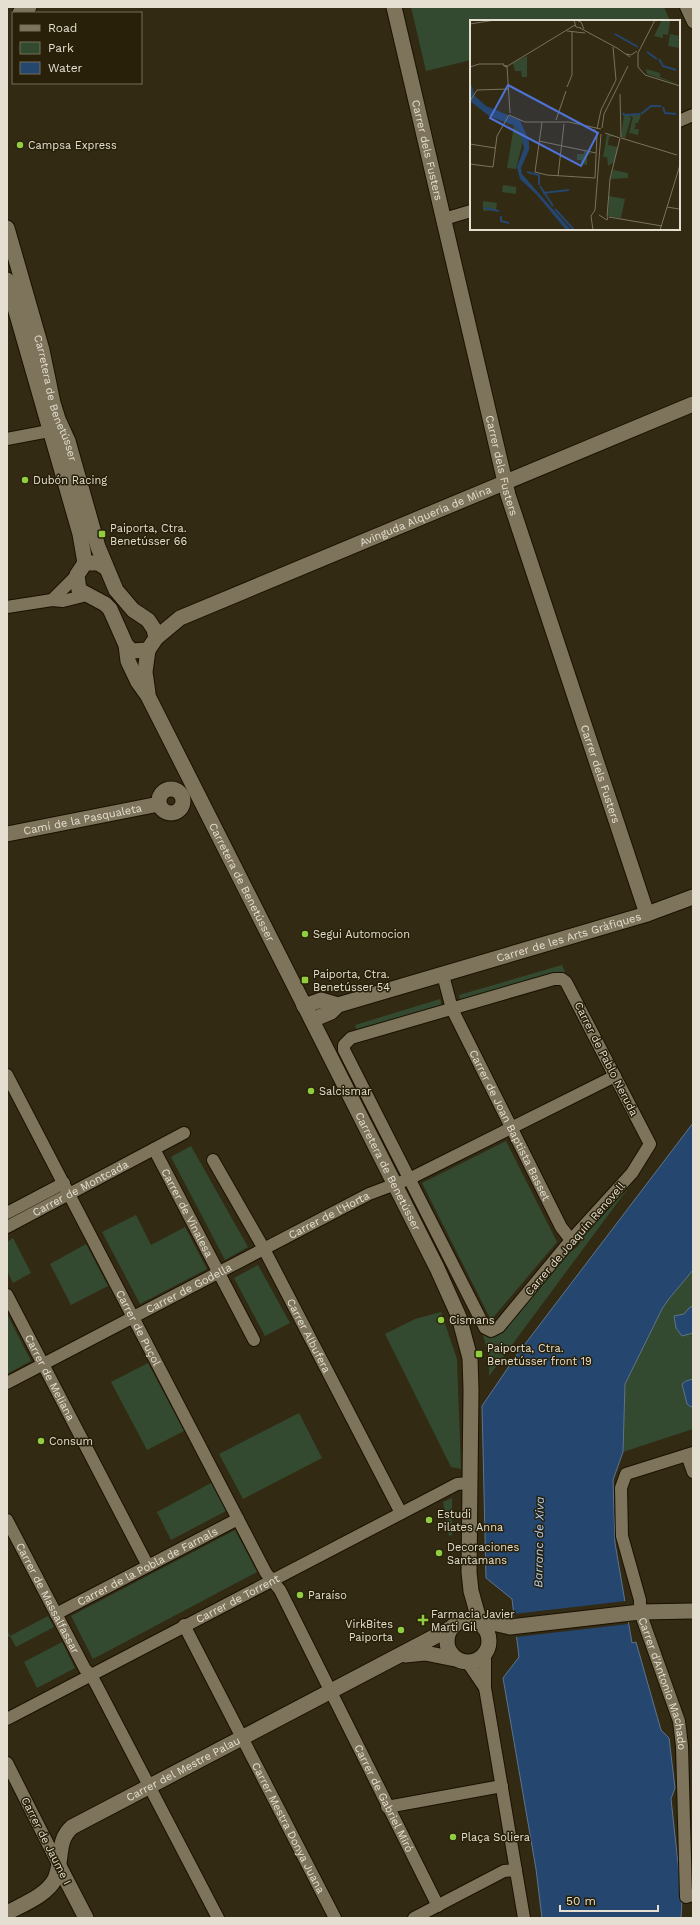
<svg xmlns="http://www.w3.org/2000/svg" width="700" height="1925" viewBox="0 0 700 1925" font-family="'Work Sans',sans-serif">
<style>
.green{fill:#334a30}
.water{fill:#24466f;stroke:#5e748c}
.pier{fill:#322a13}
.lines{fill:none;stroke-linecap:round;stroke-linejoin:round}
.minor-casing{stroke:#1a1200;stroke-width:14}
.tertiary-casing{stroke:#1a1200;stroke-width:17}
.minor{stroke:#7e745b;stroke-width:12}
.tertiary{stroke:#7e745b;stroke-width:15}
.poi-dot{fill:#90cd41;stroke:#282009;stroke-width:1.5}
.labels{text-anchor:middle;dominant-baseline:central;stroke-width:3;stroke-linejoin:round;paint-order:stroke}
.poi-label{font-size:11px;fill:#e4dfd1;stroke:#282009;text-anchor:start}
.street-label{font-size:11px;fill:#e4dfd1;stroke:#282009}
.water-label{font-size:12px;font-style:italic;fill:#afcff8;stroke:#282009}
.inset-river{fill:none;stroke:#24466f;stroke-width:2}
.inset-road{fill:none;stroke:#79725f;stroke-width:1}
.view{fill:#4f72d6;fill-opacity:0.15;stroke:#4f72d6;stroke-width:2}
.inset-edge{fill:none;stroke:#e4dfd1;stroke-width:2}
</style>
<rect width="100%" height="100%" fill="#322a13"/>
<g class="green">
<path d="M411,7h253l6,14h-199v39l-45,11z"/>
<path d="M562,965l3,7 -101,30 -4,-2 -1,-5z"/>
<path d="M440,999l2,8 -85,25 -2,-7z"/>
<path d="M506,1141l51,101 -66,78 -69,-137z"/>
<path d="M191,1146l57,101 -23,13 -54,-103z"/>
<path d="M635,1179l-9,12 -137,185v-21l-7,-23 11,4 7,-3 68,-80c9,-4 15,-11 14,-21z"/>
<path d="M136,1215l15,30 34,-18 22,42 -67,35 -38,-72z"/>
<path d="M13,1238l18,35 -18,10 -6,-12v-29z"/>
<path d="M86,1244l22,42 -37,19 -21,-41z"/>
<path d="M258,1265l32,58 -25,13 -31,-58z"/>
<path d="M693,1270v159l-70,23 2,-68 37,-75 6,-9z"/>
<path d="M441,1312l16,47 4,110 -10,-2 -66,-133 30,-15z"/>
<path d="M7,1314l24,47 -24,13z"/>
<path d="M148,1363l36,68 -37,19 -36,-68z"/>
<path d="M299,1413l23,45 -79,41 -24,-45z"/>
<path d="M211,1483l15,28 -55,29 -14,-28z"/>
<path d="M452,1498v37l-3,1 -6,-34z"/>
<path d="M235,1530l22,42 -164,87 -22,-43z"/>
<path d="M48,1616l6,11 -38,20 -6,-11 -3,1v-7l3,6z"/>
<path d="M62,1642l13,26 -38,20 -13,-26z"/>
</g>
<g class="water">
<path d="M693,1123v147l-25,30 -6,9 -37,75 -2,68 -10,28 2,63 17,100 4,-1 25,88 8,8 6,50 -4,11 11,101 -1,18h-139l-6,-49 -33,-191 16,-21 -7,-58 -26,-21 -4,-172 34,-50z"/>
<path d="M693,1306v27l-11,3 -6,-8 -2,-12 10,-2 5,-6z"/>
<path d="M693,1379v27l-2,1 -4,-3 -5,-20 4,-3z"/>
</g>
<path class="pier" d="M626,1601l2,23 -112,13 -2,-23z"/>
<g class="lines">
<g class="minor-casing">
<g id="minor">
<path d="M686,7l7,15"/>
<path d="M679,121l14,-6"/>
<path d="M444,219l27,-8"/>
<path d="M7,439l42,-8"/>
<path d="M52,600l25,-25"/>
<path d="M7,607l45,-7 11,1 24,-6"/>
<path id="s1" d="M443,975l9,34 109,218 10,13"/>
<path d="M554,979h8l4,3 84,162 -18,29 -61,67 -72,87 -8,4 -6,-3 -141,-278v-5l7,-7z"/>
<path id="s2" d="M7,1075l259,498 14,17 158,316"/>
<path id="s3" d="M154,1149l100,191"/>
<path id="s4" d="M213,1160l51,89 137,264"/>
<path d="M7,1213l57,-30"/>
<path id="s5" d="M7,1227l177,-94"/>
<path id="s6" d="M7,1295l141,271"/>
<path id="s7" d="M7,1383l362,-189 40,-15 206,-103"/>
<path id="s8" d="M693,1453l-67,21 -5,14 1,48 18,64v12l39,109 3,25 4,151 7,-2"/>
<path d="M687,1455l6,17"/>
<path id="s9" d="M7,1520l78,149 6,6 6,11 121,232"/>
<path id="s10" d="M56,1614l182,-95"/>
<path id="s11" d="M184,1625l151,293"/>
<path d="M485,1655v33l39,230"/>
<path d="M468,1663l17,25"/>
<path id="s12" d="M7,1719l431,-225 19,-10 12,-1"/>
<path d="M7,1763l52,103"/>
<path d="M387,1807l115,-21"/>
<path d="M414,1918l90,-47 12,-1"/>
</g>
</g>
<g class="tertiary-casing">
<g id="tertiary">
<path id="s13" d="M394,7l114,488 139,419"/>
<path d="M20,13l9,-6"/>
<path id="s14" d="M7,228l35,122 11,53 5,16 10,22 30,106 18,43 17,20 15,10 6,9 2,9 -8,12 -16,1 -6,-6"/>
<path d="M7,280l73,254 5,29"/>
<path id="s15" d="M106,568l-8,-5h-13l-8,12 2,15 26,14 5,5 16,36 2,16 10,21 10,14 289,572 22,49 11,41 1,32 -2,182 2,19 9,32"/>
<path id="s16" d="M156,638l24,-20 513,-214"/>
<path d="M148,650l-3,22 3,21"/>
<circle cx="171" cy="801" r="12"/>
<path id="s17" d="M7,834l152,-30"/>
<path d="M304,1006l17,-6 17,5"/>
<path id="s18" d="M312,1020l19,-8 7,-7 309,-91 46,-17"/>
<circle cx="468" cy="1641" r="21"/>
<path d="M483,1626l10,-3 17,4 130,-15 53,-1"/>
<path d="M405,1655l20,-2 30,6"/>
<path d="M59,1866l27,52"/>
<path id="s19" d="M7,1913c16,-9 39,-17 48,-34 8,-18 1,-38 17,-52l381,-200"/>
</g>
</g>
<use href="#minor" class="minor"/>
<use href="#tertiary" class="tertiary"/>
</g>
<g class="poi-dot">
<circle cx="20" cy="145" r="4"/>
<circle cx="25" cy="480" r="4"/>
<rect x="98" y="530" width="8" height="8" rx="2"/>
<circle cx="305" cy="934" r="4"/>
<rect x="301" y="976" width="8" height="8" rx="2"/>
<circle cx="311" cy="1091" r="4"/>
<circle cx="441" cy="1320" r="4"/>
<rect x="475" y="1350" width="8" height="8" rx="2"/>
<circle cx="41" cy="1441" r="4"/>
<circle cx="429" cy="1520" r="4"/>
<circle cx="439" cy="1553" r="4"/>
<circle cx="300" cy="1595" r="4"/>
<path d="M421 1614h4v4h4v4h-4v4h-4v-4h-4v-4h4z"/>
<circle cx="401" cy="1630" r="4"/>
<circle cx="453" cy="1837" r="4"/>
</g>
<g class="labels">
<g class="poi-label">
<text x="28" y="145">Campsa Express</text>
<text x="33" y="480">Dubón Racing</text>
<text x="110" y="528">Paiporta, Ctra.<tspan x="110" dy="13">Benetússer 66</tspan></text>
<text x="313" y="934">Segui Automocion</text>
<text x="313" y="974">Paiporta, Ctra.<tspan x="313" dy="13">Benetússer 54</tspan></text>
<text x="319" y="1091">Salcismar</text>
<text x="449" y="1320">Cismans</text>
<text x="487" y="1348">Paiporta, Ctra.<tspan x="487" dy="13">Benetússer front 19</tspan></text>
<text x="49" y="1441">Consum</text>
<text x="437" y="1514">Estudi<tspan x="437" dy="13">Pilates Anna</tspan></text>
<text x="447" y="1547">Decoraciones<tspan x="447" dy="13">Santamans</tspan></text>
<text x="308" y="1595">Paraíso</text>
<text x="431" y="1614">Farmacia Javier<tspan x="431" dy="13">Marti Gil</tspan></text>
<text x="393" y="1624" text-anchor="end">VirkBites<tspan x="393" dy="13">Paiporta</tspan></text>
<text x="461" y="1837">Plaça Soliera</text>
</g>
<g class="street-label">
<text stroke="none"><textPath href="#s13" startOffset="147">Carrer dels Fusters</textPath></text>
<text stroke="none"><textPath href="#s14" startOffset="177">Carretera de Benetússer</textPath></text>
<text stroke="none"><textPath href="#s13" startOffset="471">Carrer dels Fusters</textPath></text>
<text stroke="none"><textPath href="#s16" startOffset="297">Avinguda Alqueria de Mina</textPath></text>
<text stroke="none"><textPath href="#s13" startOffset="795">Carrer dels Fusters</textPath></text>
<text stroke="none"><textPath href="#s17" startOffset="77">Camí de la Pasqualeta</textPath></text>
<text stroke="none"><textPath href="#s15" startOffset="393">Carretera de Benetússer</textPath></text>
<text stroke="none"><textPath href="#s18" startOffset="271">Carrer de les Arts Gràfiques</textPath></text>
<text transform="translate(606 1059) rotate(63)">Carrer de Pablo Neruda</text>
<text stroke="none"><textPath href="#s1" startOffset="165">Carrer de Joan Baptista Basset</textPath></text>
<text stroke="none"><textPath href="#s15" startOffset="717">Carretera de Benetússer</textPath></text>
<text stroke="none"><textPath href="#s5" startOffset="83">Carrer de Montcada</textPath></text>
<text stroke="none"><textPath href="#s3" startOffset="72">Carrer de Vinalesa</textPath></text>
<text stroke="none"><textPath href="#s7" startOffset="363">Carrer de l'Horta</textPath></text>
<text transform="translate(575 1239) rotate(-49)">Carrer de Joaquín Renovell</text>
<text stroke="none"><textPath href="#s7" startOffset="205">Carrer de Godella</textPath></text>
<text stroke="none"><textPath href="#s2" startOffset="285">Carrer de Puçol</textPath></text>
<text stroke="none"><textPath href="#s4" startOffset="200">Carrer Albufera</textPath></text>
<text stroke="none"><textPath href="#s6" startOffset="93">Carrer de Meliana</textPath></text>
<text stroke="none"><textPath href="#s10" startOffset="103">Carrer de la Pobla de Farnals</textPath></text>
<text stroke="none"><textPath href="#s9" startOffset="88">Carrer de Massalfassar</textPath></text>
<text stroke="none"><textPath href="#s12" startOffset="260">Carrer de Torrent</textPath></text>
<text stroke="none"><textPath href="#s8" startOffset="287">Carrer d'Antonio Machado</textPath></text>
<text stroke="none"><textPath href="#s19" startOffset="241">Carrer del Mestre Palau</textPath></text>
<text stroke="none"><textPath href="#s2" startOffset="816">Carrer de Gabriel Miró</textPath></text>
<text stroke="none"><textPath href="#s11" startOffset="228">Carrer Mestra Donya Juana</textPath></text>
<text transform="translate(46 1841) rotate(63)">Carrer de Jaume I</text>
</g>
<g class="water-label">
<text transform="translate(539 1542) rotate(-89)">Barranc de Xiva</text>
</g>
</g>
<g transform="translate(470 20)">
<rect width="210" height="210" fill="#322a13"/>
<path d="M192,0l8,1 -2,14 -5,-1v4l-9,-2zM200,14l10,2 -2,2 2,3 -3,1h3v6l-12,-2zM57,36v21h-5l-1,-6h-6l-2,-8zM176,49l14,4v4l20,8 -33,-11zM154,95h17l-3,8 -4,1 2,1 -2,4h5l-1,6 -9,-2 4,-16 -4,-1 2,2 -6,20 -4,-1zM44,106l6,6 3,9 -7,28 -9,-1zM137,114l8,2 -6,1 -1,8 10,2 -4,15 -6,4 -1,-9h-4zM114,131l7,2 -4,3v9l-6,-1v-4h-4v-6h7zM143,150l15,3v5l-17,1zM33,165l13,2v7l-14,-2zM139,176l16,3 -4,19 -13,-2zM13,181l14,2 -1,7 -13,1z" fill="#334a30"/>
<path d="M0,61l5,15 11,10 34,14 9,21v9l-8,18 1,6 49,56h-5l-29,-35 -17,-16 -3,-12 7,-19 -4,-16 -7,-7 -24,-9 -19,-15z" fill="#24466f"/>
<path class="inset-river" d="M145,14l23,13M177,32l10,7M189,39l4,7 13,4M193,87l2,6 11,1M153,93l1,2 16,-1M171,94l10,-8h10M57,152l12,3v10M70,166l13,20M73,173l26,-3M14,188l15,3M85,189l19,21M31,196v5l8,2"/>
<path class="inset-road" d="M104,0l2,7 5,1M106,0l5,2 3,7M185,0l-17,33v14l7,8 35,11M0,4l25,-4M110,8l37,20 13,9M97,11l18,2M156,34l5,1 6,-4M37,46l-4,-1 3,2 69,-42M37,46l3,47M0,47l9,-3h25M97,67l5,-12v-43M150,74l1,43M0,81l7,-11 31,-1M39,95l16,7h44l32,7M86,100l10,-29M72,102l-7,50 12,3 48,3 2,-44 -3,-5M132,108l2,-14 24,-48M127,109l4,-19 15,-30 -3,-33M135,113l15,5M151,118l56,17M69,121l57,12M0,124l25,4M0,144l23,3 4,-31 12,-21M88,156l6,-52M197,187l12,2M129,195l8,5 1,-3M137,197l3,-38 10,-41M139,197l53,9M123,210l-2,-14 4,-6 6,-76M190,210l20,-65"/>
<path class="view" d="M38,65l90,48 -17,33 -91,-48z"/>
<rect width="210" height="210" class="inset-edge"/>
</g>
<rect width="700" height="1925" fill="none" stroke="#e4dfd1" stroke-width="16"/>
<rect x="12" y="12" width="130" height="72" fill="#282009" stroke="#736c59"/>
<rect x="20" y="25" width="20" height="6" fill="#7e745b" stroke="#736c59"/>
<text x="48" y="32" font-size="12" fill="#e4dfd1">Road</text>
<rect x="20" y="42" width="20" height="12" fill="#334a30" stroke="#736c59"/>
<text x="48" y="52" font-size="12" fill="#e4dfd1">Park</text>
<rect x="20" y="62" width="20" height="12" fill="#24466f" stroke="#736c59"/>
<text x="48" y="72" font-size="12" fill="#e4dfd1">Water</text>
<path d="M560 1905v6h98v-6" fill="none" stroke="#e4dfd1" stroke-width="2"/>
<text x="566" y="1905" font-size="12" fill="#e4dfd1" stroke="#282009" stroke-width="3" paint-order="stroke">50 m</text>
</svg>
